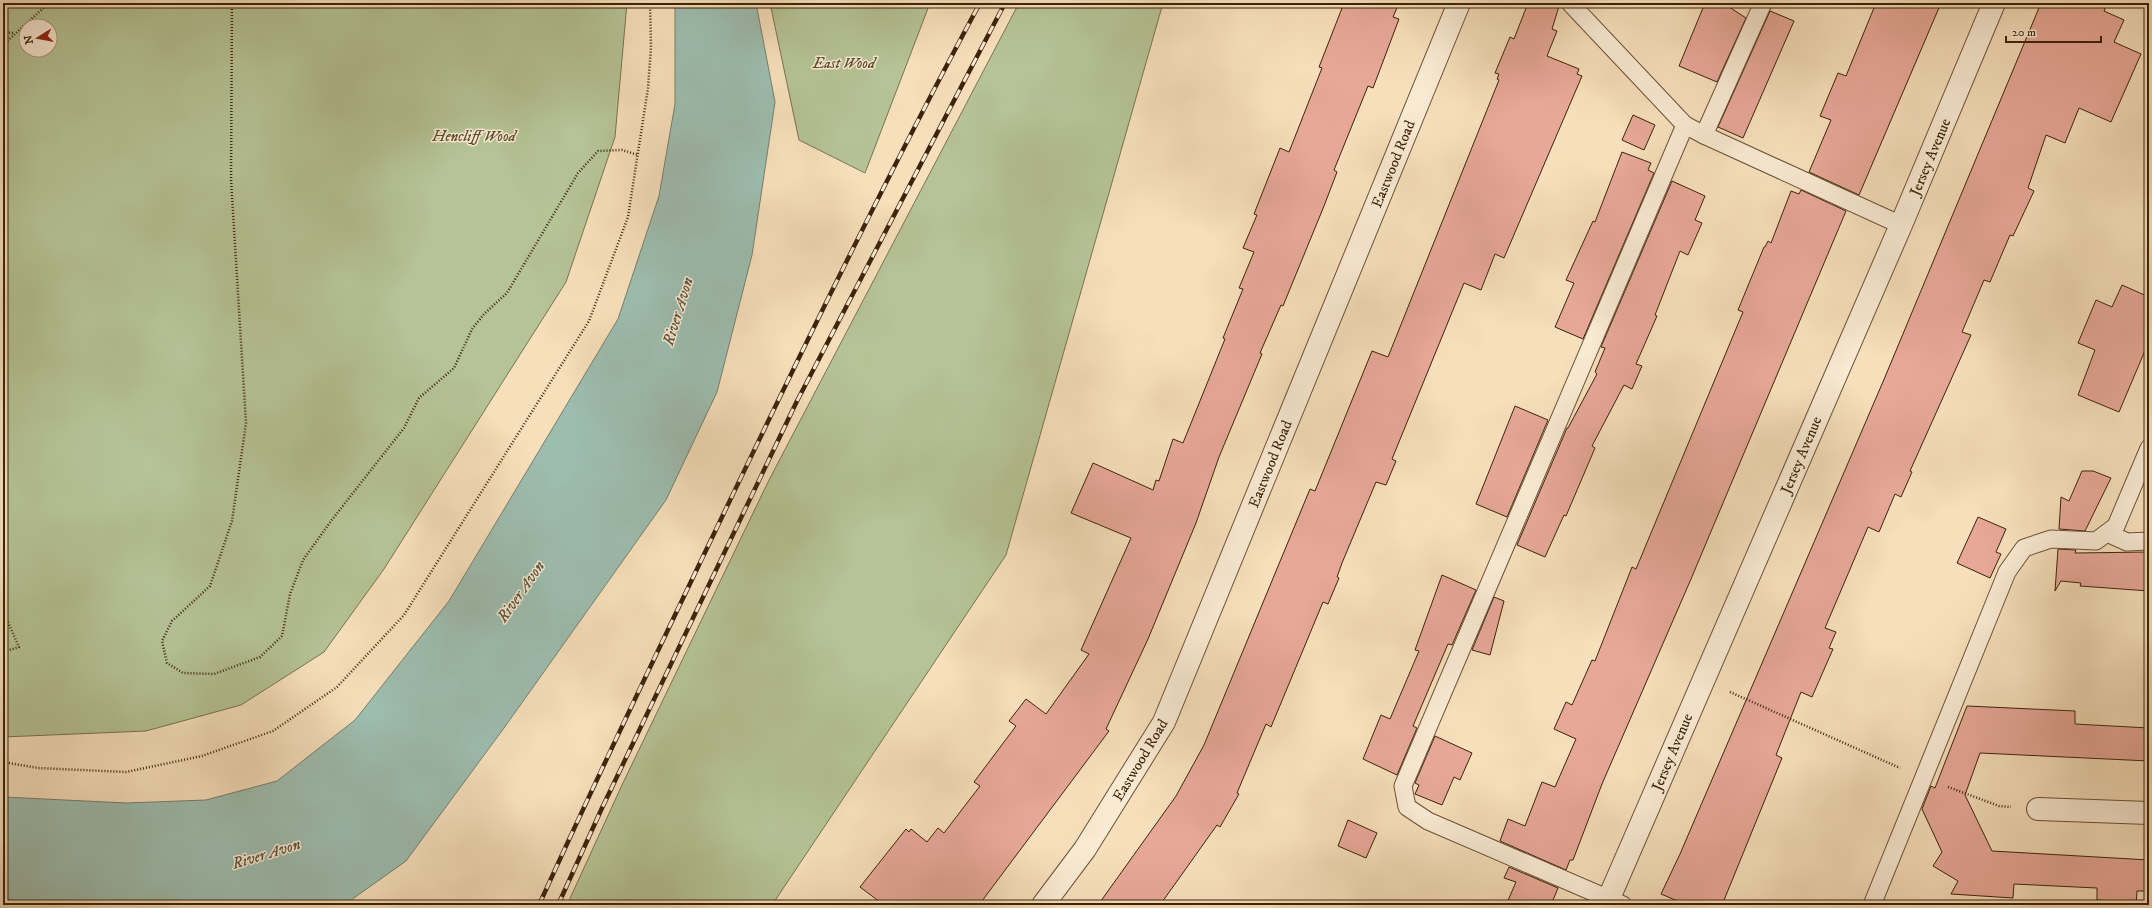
<svg xmlns="http://www.w3.org/2000/svg" width="2152" height="908" viewBox="0 0 2152 908" font-family="'IM FELL DW Pica',serif">
<rect width="100%" height="100%" fill="#f6dfbb"/>
<filter id="stains"><feTurbulence type="fractalNoise" baseFrequency=".005" numOctaves="4"/><feColorMatrix values="0 0 0 0 .2 0 0 0 0 .09 0 0 0 0 .02 0 0 0 .5 -.17"/></filter>
<radialGradient id="worn" r=".72"><stop offset=".6" stop-color="#630" stop-opacity="0"/><stop offset="1" stop-color="#630" stop-opacity=".3"/></radialGradient>
<g fill="#b5c396" stroke="#787350" fill-rule="evenodd">
<path d="M3,3H627L615,137L566,282L384,569L324,652L241,705L146,731L3,737ZM26,26H50V50H26Z"/>
<path d="M770,3H930L865,173L799,140Z"/>
<path d="M1019,3H1163L1006,555L772,905H567L622,785L769,480Z"/>
</g>
<path fill="#9dbdaf" stroke="#767f6d" d="M675,3H756L775,102L752,255L717,392L666,500L504,728L406,861L344,905H3V797L126,803L206,800L277,781L355,720L449,601L618,319L659,196L675,104Z"/>
<g fill="#e7a898" stroke="#3c2309">
<path d="M1344,3H1399L1393,17L1399,19L1373,88L1368,86L1334,170L1337,172L1324,206L1283,306L1281,305L1260,353L1262,354L1219,457L1196,523L1148,639L1106,729L1109,731L979,905H884L860,887L906,829L909,832L911,829L927,842L938,828L944,833L980,786L974,782L1016,726L1009,721L1026,699L1046,714L1089,654L1081,650L1131,538L1071,513L1093,463L1153,490L1156,480L1159,481L1173,439L1183,443L1225,339L1223,338L1243,289L1239,288L1254,252L1243,248L1257,215L1254,214L1280,148L1289,152L1322,68L1319,67Z"/>
<path d="M1528,3H1560L1552,29L1557,31L1547,56L1579,69L1577,74L1582,76L1504,258L1495,254L1481,290L1464,283L1392,459L1396,461L1386,485L1376,482L1342,563L1337,577L1339,578L1328,604L1323,602L1271,727L1266,724L1237,793L1239,794L1220,827L1217,825L1160,905H1098L1176,796L1204,745L1310,489L1315,491L1372,351L1388,357L1499,80L1497,79L1499,74L1495,73L1510,37L1514,39Z"/>
<path d="M1705,3H1723L1746,18L1717,82L1679,66Z"/>
<path d="M1876,3H1941L1859,195L1809,172L1831,120L1820,116L1838,73L1846,76Z"/>
<path d="M2041,3H2107L2104,11L2124,20L2114,42L2141,54L2111,122L2079,108L2065,143L2046,135L2028,188L2034,191L2013,236L2010,235L1990,282L1984,280L1962,332L1971,335L1910,471L1912,472L1901,497L1895,494L1879,532L1868,527L1825,628L1836,632L1829,648L1833,649L1812,697L1801,692L1776,755L1782,758L1722,905H1687L1661,894L1680,854L1885,377Z"/>
<path d="M1770,11L1794,21L1743,138L1718,127Z"/>
<path d="M1633,115L1655,125L1644,150L1622,140Z"/>
<path d="M1622,152L1651,163L1648,170L1654,173L1583,339L1555,327L1574,283L1566,280L1593,221L1595,222Z"/>
<path d="M1672,181L1705,196L1695,220L1702,223L1688,255L1680,251L1655,315L1657,316L1636,364L1642,366L1632,389L1624,385L1592,446L1595,448L1566,516L1564,515L1545,557L1517,545L1567,428H1568L1597,374L1595,372L1605,348L1601,347Z"/>
<path d="M1801,190L1846,211L1691,579L1602,784L1573,860H1570L1566,870L1500,841L1508,819L1525,826L1542,782L1555,787L1576,739L1554,729L1566,702L1572,705L1592,660L1595,661L1632,567L1636,569L1743,312L1738,310L1764,247H1765L1768,241L1771,243L1791,191L1799,194Z"/>
<path d="M2122,285L2149,297V341L2119,412L2078,395L2095,350L2078,343L2096,300L2112,307Z"/>
<path d="M1515,406L1548,420L1507,517L1476,504Z"/>
<path d="M2082,471H2093L2111,478L2085,531L2059,529L2061,497L2069,501Z"/>
<path d="M1978,517L2006,529L1996,552L2001,554L1990,578L1957,563Z"/>
<path d="M2058,549L2076,550L2075,553L2149,552V591L2080,586L2081,583L2061,581L2055,591Z"/>
<path d="M1442,575L1476,590L1452,645L1448,644L1413,726L1417,728L1397,775L1363,759L1381,715L1390,719L1419,651L1415,650Z"/>
<path d="M1494,597L1504,601L1490,655L1472,650Z"/>
<path d="M1967,706L2075,711V724L2149,728V761L1980,753L1965,795L1992,851L2149,860V891H2137L2136,905H2110L2111,901L2097,900V888L2014,884L2013,898L1951,894L1958,881L1933,866L1942,852L1922,809L1931,786L1935,788Z"/>
<path d="M1435,736L1472,753L1460,780L1454,777L1442,805L1415,794L1419,785L1415,783Z"/>
<path d="M1348,820L1377,833L1366,858L1338,846Z"/>
<path d="M1509,867L1558,888L1551,905H1506L1516,882L1504,878Z"/>
</g>
<g fill="none" stroke-linecap="round" stroke-linejoin="round">
<defs>
<g id="service">
<path d="M1570,3L1685,125L1704,135L1901,225"/>
<path d="M1704,135L1763,3"/>
<path d="M2107,533L2127,542L2149,541"/>
<path d="M1623,905L1428,821L1407,807L1403,786L1685,125"/>
<path d="M1872,905L2007,572L2024,548L2051,539L2096,541L2116,526L2149,448"/>
</g>
<g id="minor">
<path d="M2038,809L2149,813"/>
<path d="M1043,905L1085,849L1164,722L1459,3"/>
<path d="M1606,905L1901,225L1994,3"/>
</g>
</defs>
<use href="#service" stroke="#6a5236" stroke-width="19"/>
<use href="#minor" stroke="#6a5236" stroke-width="24"/>
<g stroke="#3c2309" stroke-width="2.5" stroke-dasharray="1 2" stroke-linecap="butt">
<path d="M232,3L231,180L246,423L232,521L210,586L172,621L162,641L167,663L183,673L214,674L260,657L282,636L290,594L303,560L331,521L404,428L419,398L454,368L472,329L484,314L507,293L578,173L598,151L622,150L638,155"/>
<path d="M3,32L13,33"/>
<path d="M3,45L49,3"/>
<path d="M3,611L19,647L3,652"/>
<path d="M1730,692L1900,768"/>
<path d="M3,762L38,768L126,772L202,756L273,731L337,687L404,615L589,321L628,217L648,88L651,47L650,3"/>
<path d="M1948,787L1999,806L2011,807"/>
</g>
<use href="#service" stroke="#f9ead3" stroke-width="17"/>
<use href="#minor" stroke="#f9ead3" stroke-width="22"/>
<defs>
<g id="rail">
<path d="M539,905C598,775 660,646 722,517C805,344 889,172 980,3"/>
<path d="M558,905L602,808L797,401L1005,3"/>
</g>
</defs>
<use href="#rail" stroke="#3c2309" stroke-width="4.5"/>
<use href="#rail" stroke="#f9ead3" stroke-width="3" stroke-dasharray="9" stroke-linecap="butt"/>
</g>
<g text-anchor="middle" stroke-width="3" stroke-linejoin="round" paint-order="stroke">
<g font-size="15" font-style="italic" fill="#5a4b2c" stroke="#f9ead3">
<text x="844" y="68">East Wood</text>
<text x="474" y="141">Hencliff Wood</text>
</g>
<g font-size="15" fill="#3c2309" stroke="#f9ead3">
<text transform="translate(1930 157) rotate(-67)" y="5">Jersey Avenue</text>
<text transform="translate(1393 164) rotate(-68)" y="5">Eastwood Road</text>
<text transform="translate(1801 455) rotate(-67)" y="5">Jersey Avenue</text>
<text transform="translate(1270 464) rotate(-68)" y="5">Eastwood Road</text>
<text transform="translate(1672 752) rotate(-67)" y="5">Jersey Avenue</text>
<text transform="translate(1140 760) rotate(-59)" y="5">Eastwood Road</text>
</g>
<g font-size="16" font-style="italic" fill="#59513b" stroke="#f9ead3">
<text transform="translate(677 311) rotate(-73)" y="6">River Avon</text>
<text transform="translate(520 591) rotate(-55)" y="6">River Avon</text>
<text transform="translate(266 853) rotate(-17)" y="6">River Avon</text>
</g>
</g>
<rect width="2152" height="908" fill="none" stroke="#f6dfbb" stroke-width="16"/>
<rect x="4" y="4" width="2144" height="900" fill="none" stroke="#3c2309" stroke-width="2"/>
<rect x="8" y="8" width="2136" height="892" fill="none" stroke="#3c2309"/>
<g transform="translate(38 38) rotate(259)"><circle r="19" fill="#f9ead3" stroke="#ad9a82"/>
<path d="M0-3L7 15L0 10L-7 15Z" fill="#8f2418"/>
<text y="-6" font-size="11" font-weight="bold" text-anchor="middle" fill="#3c2309">N</text>
</g>
<path d="M2006 36v6h95v-6" fill="none" stroke="#3c2309" stroke-width="2"/>
<text x="2012" y="36" font-size="12" fill="#3c2309" stroke="#f9ead3" stroke-width="3" paint-order="stroke">20 m</text>
<rect width="100%" height="100%" filter="url(#stains)"/>
<rect width="100%" height="100%" fill="url(#worn)"/>
</svg>
